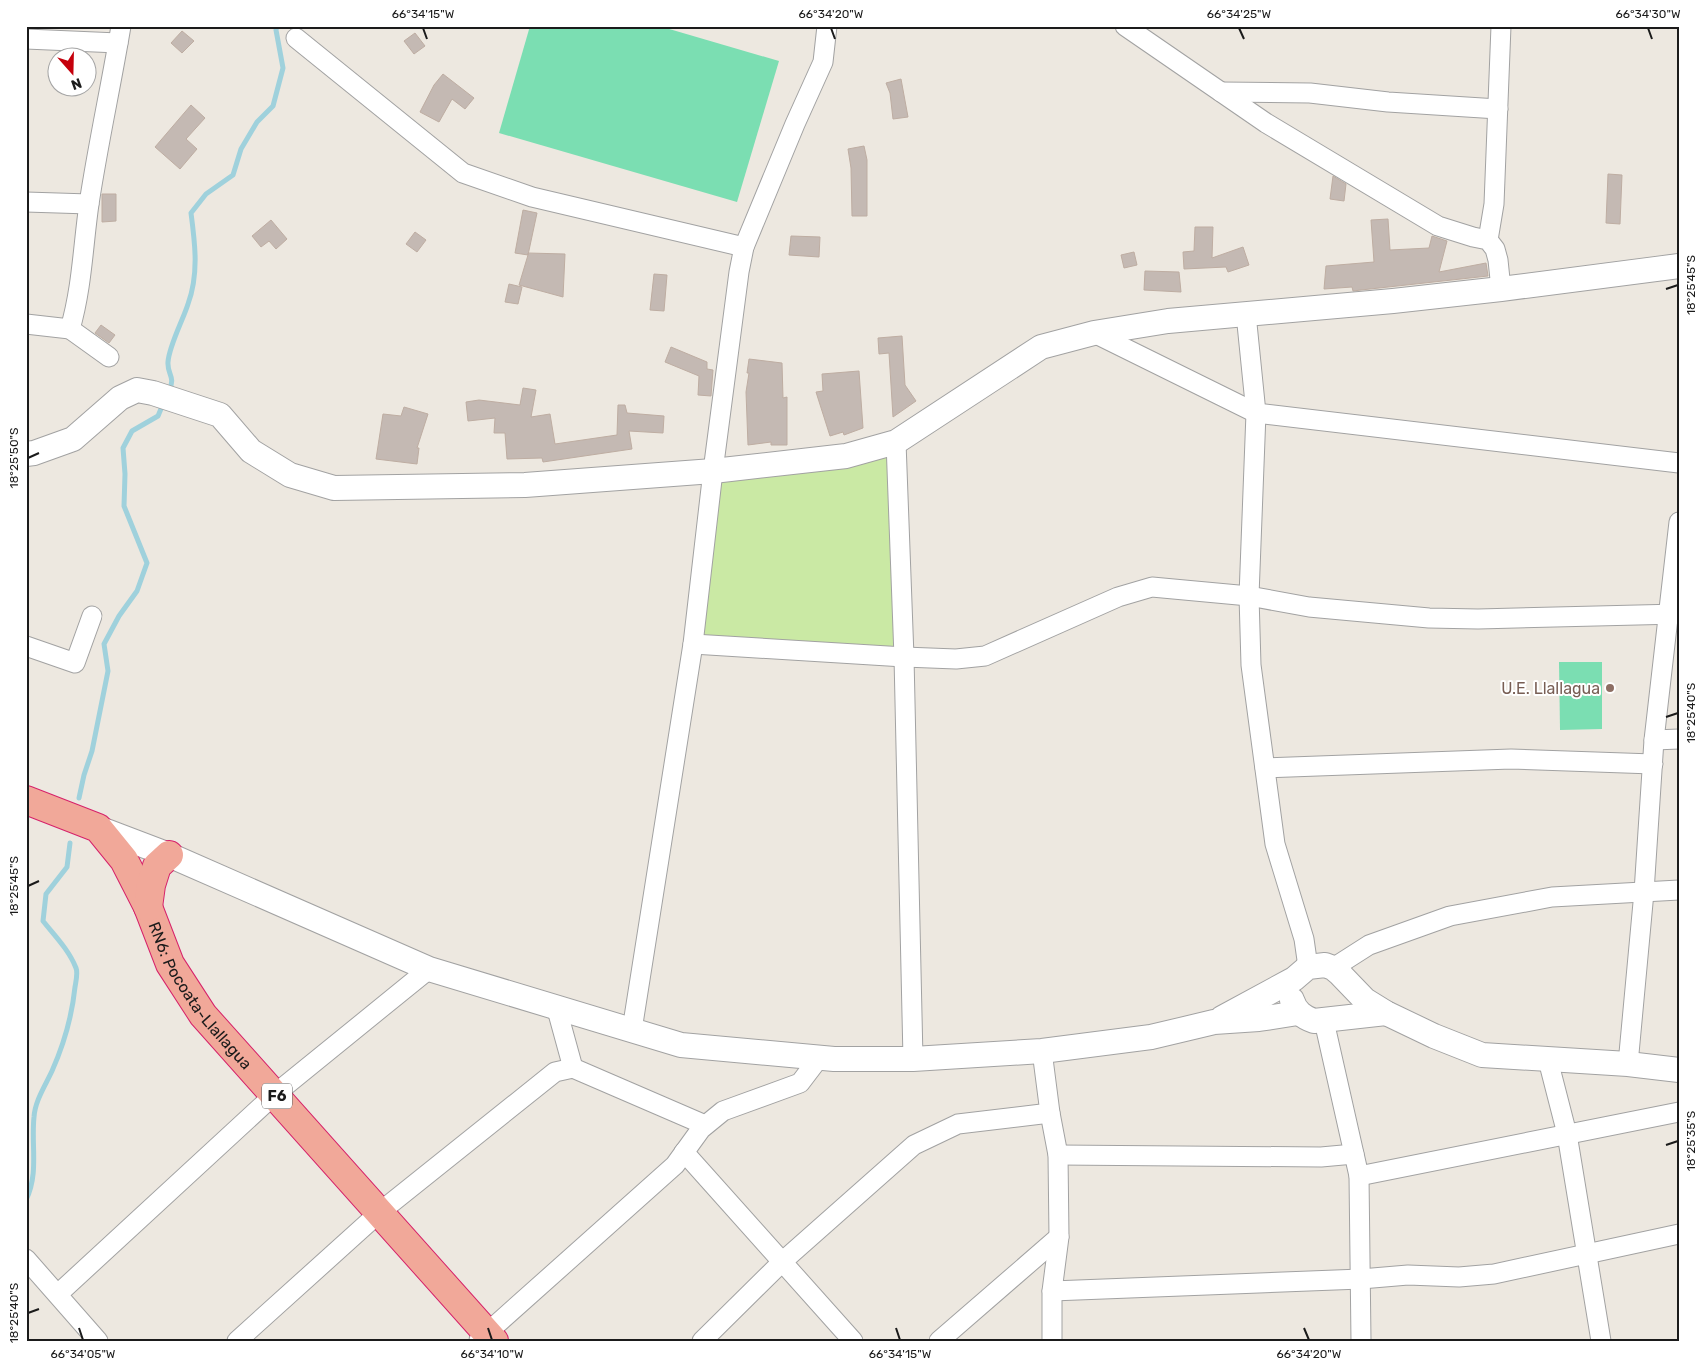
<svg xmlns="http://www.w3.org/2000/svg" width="1705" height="1367" viewBox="0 0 1705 1367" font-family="Rubik,sans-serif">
<rect width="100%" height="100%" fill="#ede8e0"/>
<path fill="#cae9a4" d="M896,442L904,657L693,644L713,471Z"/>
<g fill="#7bdeb2">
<path d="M530,26H659L779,61L737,202L499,133Z"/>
<path d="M1559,662H1602V729L1560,730Z"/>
</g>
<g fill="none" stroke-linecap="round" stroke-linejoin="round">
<g stroke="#9fd1dc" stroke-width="5">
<path d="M169,391C176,376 167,375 168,362C169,346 183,320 188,304C199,274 195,243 191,213L206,194L233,175L241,149L257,122L273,106L283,68L276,30L277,26"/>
<path d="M79,798L84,775L92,751L108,671L104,644L119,616L137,591L147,563L124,506L125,474L123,448L132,431L158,416L163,404"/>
<path d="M26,1200C39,1174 31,1145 34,1117C35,1101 45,1086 52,1071C64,1044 72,1016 75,987C76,981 78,973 76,968C69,950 55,936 43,921L46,894L67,867L70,843"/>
</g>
</g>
<g fill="#c4b9b3" stroke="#beada2">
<path d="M182,31L194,41L182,53L171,43Z"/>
<path d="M415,33L425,46L414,54L404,41Z"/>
<path d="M443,74L474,98L465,109L452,99L439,122L420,112L434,85Z"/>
<path d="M901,79L908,117L893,119L890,93L886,83Z"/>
<path d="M191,105L205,118L186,139L197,149L180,169L155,147Z"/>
<path d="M864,146L867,160V216H852L851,168L848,149Z"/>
<path d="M1608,174L1622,175L1620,224L1606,223Z"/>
<path d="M1333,176L1346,184L1344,201L1330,199Z"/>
<path d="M102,194H116V221L102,222Z"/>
<path d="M523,210L537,213L528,255V253L565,254L563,297L519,285L528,255L515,253Z"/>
<path d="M1388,219L1390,250L1429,248L1432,236L1447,241L1439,272L1486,263L1488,276L1361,290L1353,291L1352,287L1324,289L1326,266L1374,262L1371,220Z"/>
<path d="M271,220L287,239L276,249L269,241L261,247L252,236Z"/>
<path d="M1195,227H1213L1212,258L1243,247L1249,265L1228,272L1226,267L1184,269L1183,252L1194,251Z"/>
<path d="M415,232L426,240L417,252L406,244Z"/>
<path d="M791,236L820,237L819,257L789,255Z"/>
<path d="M1134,252L1137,265L1124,268L1121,255Z"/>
<path d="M1145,271L1179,272L1181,292L1144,290Z"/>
<path d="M654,274L667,275L664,311L650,310Z"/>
<path d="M509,284L522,287L518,304L505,302Z"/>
<path d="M101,325L115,335L109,343L95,333Z"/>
<path d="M902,336L905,385L916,401L893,417L889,353L879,354L878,338Z"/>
<path d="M671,347L707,362V369L713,370L711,396L698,395L699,376L665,362Z"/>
<path d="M749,359L782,363L783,398L787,397V445H771V442L748,445L746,392L749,373H747Z"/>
<path d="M859,371L863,428L844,435L843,432L830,436L816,392L823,391L822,374Z"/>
<path d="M523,388L536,390L531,417L550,414L555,444L617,435L618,405H625L627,413L664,416L663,433L629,431L632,449L543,462L542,458L507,459L505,433H494L495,418L468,421L466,402L479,400L520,405Z"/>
<path d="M404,407L428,414L417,448H419L417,464L376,459L383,414L401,416Z"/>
</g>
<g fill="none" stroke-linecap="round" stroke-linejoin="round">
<defs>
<g id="minor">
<path d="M1125,26L1266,123L1438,226L1473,237L1488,240L1495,249L1498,260L1501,289"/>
<path d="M296,38L463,173L532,197L744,247"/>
<path d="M26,39L118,43"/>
<path d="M1221,92L1310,93L1388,102L1498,109"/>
<path d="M26,202L89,204"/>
<path d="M1488,240L1494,204L1501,26"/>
<path d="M1246,314L1256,413L1249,596L1251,665L1275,844L1304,939L1308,967"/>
<path d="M26,324L70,329"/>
<path d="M1094,333L1256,413L1679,463"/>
<path d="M109,357L70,329C82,288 83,246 89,204C98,144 111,86 121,26"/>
<path d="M896,442L904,657L913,1059"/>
<path d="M693,644L904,657L956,659L985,656L1118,597L1152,587L1249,596L1309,607L1429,618L1478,619L1679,614"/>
<path d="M26,646L75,663L92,616"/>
<path d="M1654,740L1679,739"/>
<path d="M1265,768L1511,759L1653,764"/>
<path d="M1333,968L1369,945L1450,916L1552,897L1679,890"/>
<path d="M556,1006L573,1068"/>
<path d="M1324,1021L1359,1176L1361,1341"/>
<path d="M632,1030L693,644L713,471L739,272L744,247L795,124L823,62L827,26"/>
<path d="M1042,1051L1050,1113L1058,1155L1059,1237L1052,1291V1341"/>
<path d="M1548,1060L1567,1134L1601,1341"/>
<path d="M1628,1064L1644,892L1654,740L1679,522"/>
<path d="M684,1152L853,1341"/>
<path d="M1058,1155L1321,1157L1354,1154"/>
<path d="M1359,1176L1679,1112"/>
<path d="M26,1259L98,1341"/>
<path d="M1052,1291L1361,1279L1408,1275L1459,1277L1494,1274L1679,1234"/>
<path d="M58,1294L275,1094L429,969"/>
<path d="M479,1340L675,1165L701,1129L723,1111L800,1083L819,1058"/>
<path d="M237,1341L380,1212L555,1072L573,1068L705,1125"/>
<path d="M702,1341L783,1261L914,1145L958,1124L1050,1113"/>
<path d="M939,1341L1059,1237"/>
</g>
<g id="tertiary">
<path d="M26,454L34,453L73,439L120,398L137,390L153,393L220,415L251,451L290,475L334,488L525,485L713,471L846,456L896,442L1041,347L1094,333L1168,321L1393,301L1501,289L1679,266"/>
<path d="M98,828L169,855L429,969L681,1045L834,1059H913L1042,1051L1151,1037L1214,1022L1259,1019L1298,1013"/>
<path d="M1292,1000C1296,1012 1303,1017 1314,1021L1386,1013"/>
<path d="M1222,1018L1294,979L1308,967L1325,965L1333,968L1339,973L1365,1000L1386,1013L1434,1036L1482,1055L1628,1064L1679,1070"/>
</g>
<g id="trunk">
<path id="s1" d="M26,800L98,828L124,860L148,907L170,964L203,1015L494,1341"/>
<path d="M148,907L151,885L157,866L169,855"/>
</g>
</defs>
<use href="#minor" stroke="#a2a2a2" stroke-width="21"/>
<use href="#tertiary" stroke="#a2a2a2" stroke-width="26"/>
<use href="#trunk" stroke="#d6216a" stroke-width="30"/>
<use href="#minor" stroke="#fff" stroke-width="19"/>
<use href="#tertiary" stroke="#fff" stroke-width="24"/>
<use href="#trunk" stroke="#f1a899" stroke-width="28"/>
</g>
<path fill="none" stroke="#1b1b1b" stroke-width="2" d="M423,28L427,39M831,28L835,39M1239,28L1244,39M1648,28L1652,39M1666,289L1678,285M28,458L39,453M1666,717L1678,713M28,886L39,881M1666,1145L1678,1141M28,1313L39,1309M79,1328L83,1340M488,1328L492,1340M896,1328L900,1340M1304,1328L1309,1340"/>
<circle fill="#8d6e63" stroke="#fff" stroke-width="2" cx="1610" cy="688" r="5"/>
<g text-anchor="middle" stroke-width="4" stroke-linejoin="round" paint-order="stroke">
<rect fill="#fff" stroke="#5f5f5f" stroke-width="1" x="262" y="1083.5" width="30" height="25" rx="4"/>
<g font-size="15" font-weight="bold" fill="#1b1b1b">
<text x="277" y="1101">F6</text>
</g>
<g font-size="16" fill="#785e54" stroke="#fff" text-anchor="end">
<text x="1600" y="694">U.E. Llallagua</text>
</g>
<g font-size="16" fill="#1b1b1b" stroke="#fff">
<text dy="6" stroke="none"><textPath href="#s1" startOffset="275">RN6: Pocoata-Llallagua</textPath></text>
</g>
</g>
<rect width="1705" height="1367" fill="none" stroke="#ffffff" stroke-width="55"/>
<g transform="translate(72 72) rotate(160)"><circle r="24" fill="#ffffff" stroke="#a4a4a4"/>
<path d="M0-4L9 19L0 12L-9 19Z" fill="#c5000c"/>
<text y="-8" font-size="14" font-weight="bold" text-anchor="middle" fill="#1b1b1b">N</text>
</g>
<rect x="28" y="28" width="1650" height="1312" fill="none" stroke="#1b1b1b" stroke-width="2"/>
<g font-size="12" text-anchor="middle" fill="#1b1b1b">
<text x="423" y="18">66°34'15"W</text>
<text x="831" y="18">66°34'20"W</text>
<text x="1239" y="18">66°34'25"W</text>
<text x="1648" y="18">66°34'30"W</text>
<text transform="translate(1691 285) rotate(-90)" y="4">18°25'45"S</text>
<text transform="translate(14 458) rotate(-90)" y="4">18°25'50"S</text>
<text transform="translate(1691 713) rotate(-90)" y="4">18°25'40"S</text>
<text transform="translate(14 886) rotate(-90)" y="4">18°25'45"S</text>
<text transform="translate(1691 1141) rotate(-90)" y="4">18°25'35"S</text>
<text transform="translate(14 1313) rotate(-90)" y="4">18°25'40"S</text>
<text x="83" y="1358">66°34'05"W</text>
<text x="492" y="1358">66°34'10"W</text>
<text x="900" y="1358">66°34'15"W</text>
<text x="1309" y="1358">66°34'20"W</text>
</g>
</svg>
